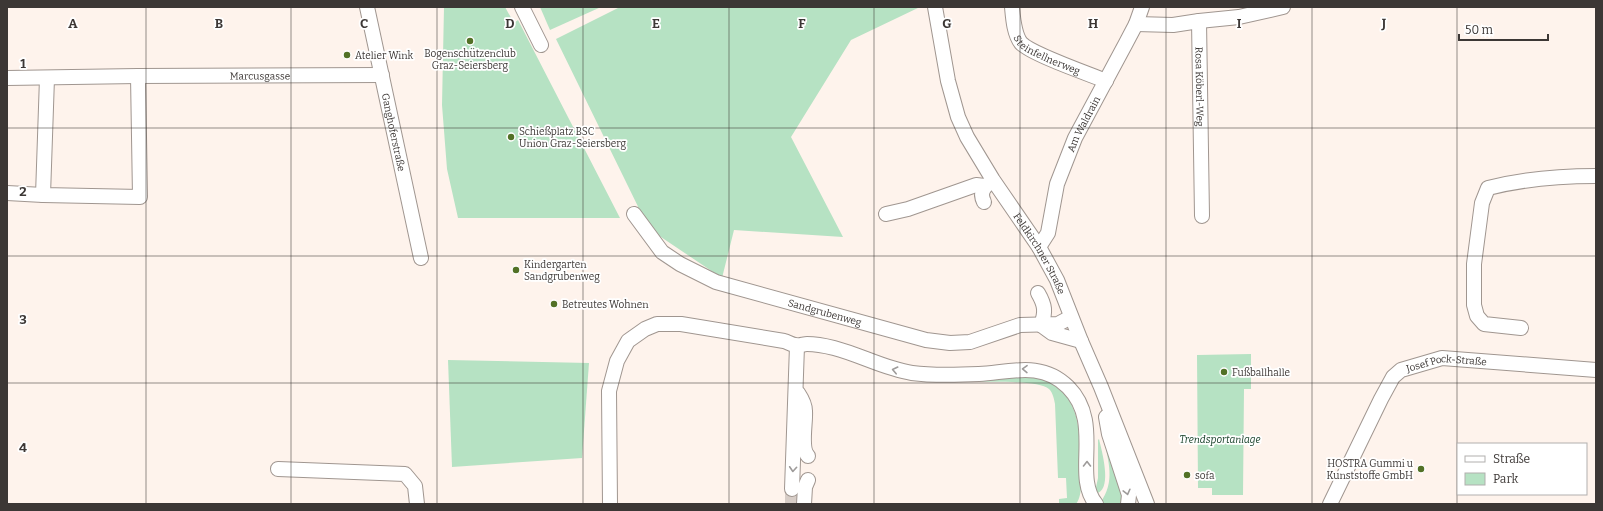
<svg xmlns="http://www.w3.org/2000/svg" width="1603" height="511" viewBox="0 0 1603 511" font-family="Bitter,serif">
<rect width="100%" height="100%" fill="#fef3ec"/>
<g fill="#b6e2c3">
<path d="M444,7H505L514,23L518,20L620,218H458L447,169L442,105Z"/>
<path d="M540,7H601L550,30Z"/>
<path d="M620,7H920L851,40L791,137L843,237L734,230L722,278L649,229L556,39Z"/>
<path d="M1251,354V389H1244L1243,495H1212V488H1198L1197,355Z"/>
<path d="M448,360L589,363L582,458L452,467Z"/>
<path d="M1008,376C1017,377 1030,374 1038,377C1079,391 1080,426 1080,461C1080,475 1084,493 1076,504H1059V499L1067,498L1066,478H1058L1055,404C1054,399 1053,393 1049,389C1039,380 987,382 972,382Z"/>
<path d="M1104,438L1119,480L1124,504L1100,503C1116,481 1108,462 1104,438Z"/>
<path d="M1099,439C1102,452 1112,487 1098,493L1095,492L1098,478V440Z"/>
</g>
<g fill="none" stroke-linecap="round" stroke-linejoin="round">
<path stroke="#d7cdc7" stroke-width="14" stroke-dasharray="14 7" stroke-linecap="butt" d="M792,504V489"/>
<defs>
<g id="minor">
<path id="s1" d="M367,7L421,258"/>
<path d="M522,7L541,45"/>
<path id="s2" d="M935,7L948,81L958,117L967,137L993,180L1039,247L1057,280L1081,341L1101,387L1147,504"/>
<path id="s3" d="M1012,7C1013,18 1014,34 1021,43C1031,54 1089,74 1106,81"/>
<path d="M1199,21L1239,17L1283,7"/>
<path id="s4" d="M1136,24L1173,25L1199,21L1202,216"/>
<path id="s5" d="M7,78L138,76L382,75"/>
<path d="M47,78L43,195L140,197L138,76"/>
<path d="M7,193L43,195"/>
<path d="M984,202C979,192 984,187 992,181"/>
<path id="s6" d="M634,214L662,252L680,264L716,282L926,340L950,343L970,342L1020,325L1058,324L1071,317"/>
<path d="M886,214L908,209L976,185L985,186"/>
<path id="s7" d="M1039,247L1048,233L1057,184L1075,138L1126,43L1136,24L1142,7"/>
<path d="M1038,293C1045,305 1046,312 1041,325"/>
<path d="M1041,325L1052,333L1081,341"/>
<path d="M1521,328L1484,324L1477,316L1474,305V264L1482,203L1488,188C1523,179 1559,176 1596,176"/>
<path d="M798,393C802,399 805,405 805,411C806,423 800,448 808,456"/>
<path d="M1106,417L1109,434L1129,495L1128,504"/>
<path d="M278,469L405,474L415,486L417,504"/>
<path d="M792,489L797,346"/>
<path d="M610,504L609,391L617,361L628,341L645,329L657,324H681L784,341C788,342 792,345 796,345C799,346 804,344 807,344C816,344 826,346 834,348C861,355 885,369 912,373C934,376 957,375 979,374C1011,372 1042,361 1068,387C1104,423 1072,475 1096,504"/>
<path d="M804,504L805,487L808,480"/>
<path id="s8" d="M1330,504L1381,399L1393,377L1401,370L1442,358L1596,370"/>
</g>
</defs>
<use href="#minor" stroke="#a09690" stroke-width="16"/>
<use href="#minor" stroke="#fff" stroke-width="14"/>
</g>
<defs><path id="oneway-chevron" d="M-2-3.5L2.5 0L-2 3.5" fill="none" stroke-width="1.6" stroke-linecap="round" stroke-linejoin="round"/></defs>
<g stroke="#9e9b9a">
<use href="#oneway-chevron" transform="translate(1025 369) rotate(-179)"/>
<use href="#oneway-chevron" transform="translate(895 370) rotate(-167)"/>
<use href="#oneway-chevron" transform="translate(1087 464) rotate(-90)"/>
<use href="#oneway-chevron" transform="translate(793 469) rotate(94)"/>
<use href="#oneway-chevron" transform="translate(1127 492) rotate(76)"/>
</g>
<path fill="none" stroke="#3c3735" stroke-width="1" stroke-opacity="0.55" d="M146,7V504M291,7V504M437,7V504M583,7V504M729,7V504M874,7V504M1020,7V504M1166,7V504M1312,7V504M1457,7V504M7,128H1596M7,256H1596M7,383H1596"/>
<g fill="#527126" stroke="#fff" stroke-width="1.5">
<circle cx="470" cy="41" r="4"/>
<circle cx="347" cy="55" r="4"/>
<circle cx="511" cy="137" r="4"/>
<circle cx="516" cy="270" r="4"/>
<circle cx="554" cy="304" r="4"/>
<circle cx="1224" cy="372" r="4"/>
<circle cx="1421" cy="469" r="4"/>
<circle cx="1187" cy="475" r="4"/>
</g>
<g text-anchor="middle" stroke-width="3.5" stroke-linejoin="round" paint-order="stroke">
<g font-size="10" fill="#3c3735" stroke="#fff">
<text dy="4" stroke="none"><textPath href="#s3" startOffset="66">Steinfellnerweg</textPath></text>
<text dy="4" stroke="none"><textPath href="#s5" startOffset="253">Marcusgasse</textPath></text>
<text dy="4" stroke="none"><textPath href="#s4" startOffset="129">Rosa Köberl-Weg</textPath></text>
<text dy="4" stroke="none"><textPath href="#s7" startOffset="132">Am Waldrain</textPath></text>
<text dy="4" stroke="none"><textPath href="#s1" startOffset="128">Ganghoferstraße</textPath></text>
<text dy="4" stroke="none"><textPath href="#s2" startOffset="272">Feldkirchner Straße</textPath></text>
<text dy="4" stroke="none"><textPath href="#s6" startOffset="222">Sandgrubenweg</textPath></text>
<text dy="4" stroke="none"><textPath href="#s8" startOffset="199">Josef Pock-Straße</textPath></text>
</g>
<g font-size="10" fill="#3c3735" stroke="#fff" text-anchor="start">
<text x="470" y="57" text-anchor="middle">Bogenschützenclub<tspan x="470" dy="12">Graz-Seiersberg</tspan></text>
<text x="355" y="59">Atelier Wink</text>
<text x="519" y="135">Schießplatz BSC<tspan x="519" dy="12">Union Graz-Seiersberg</tspan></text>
<text x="524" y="268">Kindergarten<tspan x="524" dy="12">Sandgrubenweg</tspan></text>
<text x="562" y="308">Betreutes Wohnen</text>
<text x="1232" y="376">Fußballhalle</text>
<text x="1413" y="467" text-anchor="end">HOSTRA Gummi u<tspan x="1413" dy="12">Kunststoffe GmbH</tspan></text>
<text x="1195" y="479">sofa</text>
</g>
<g font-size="10" font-style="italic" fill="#0d381f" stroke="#fff">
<text x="1220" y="443">Trendsportanlage</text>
</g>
</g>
<g font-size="13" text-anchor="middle" font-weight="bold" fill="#3c3735" stroke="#fff" stroke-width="3.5" stroke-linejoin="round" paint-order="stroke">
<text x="73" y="28">A</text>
<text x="219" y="28">B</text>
<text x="364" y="28">C</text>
<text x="510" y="28">D</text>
<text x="656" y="28">E</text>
<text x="802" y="28">F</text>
<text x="947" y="28">G</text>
<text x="1093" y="28">H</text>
<text x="1239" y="28">I</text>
<text x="1384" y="28">J</text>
<text x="23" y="68">1</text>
<text x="23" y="196">2</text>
<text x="23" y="324">3</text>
<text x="23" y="452">4</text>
</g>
<rect width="1603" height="511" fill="none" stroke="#3c3735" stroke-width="16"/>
<rect x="1457" y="443" width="130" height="52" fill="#ffffff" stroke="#b1afae"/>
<rect x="1465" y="456" width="20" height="6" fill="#ffffff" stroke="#b1afae"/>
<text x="1493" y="463" font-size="12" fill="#3c3735">Straße</text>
<rect x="1465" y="473" width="20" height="12" fill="#b6e2c3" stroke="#b1afae"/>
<text x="1493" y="483" font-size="12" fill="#3c3735">Park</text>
<path d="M1459 34v6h89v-6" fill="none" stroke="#3c3735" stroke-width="2"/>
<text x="1465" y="34" font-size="12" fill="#3c3735" stroke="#ffffff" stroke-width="3" paint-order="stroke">50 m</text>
</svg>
